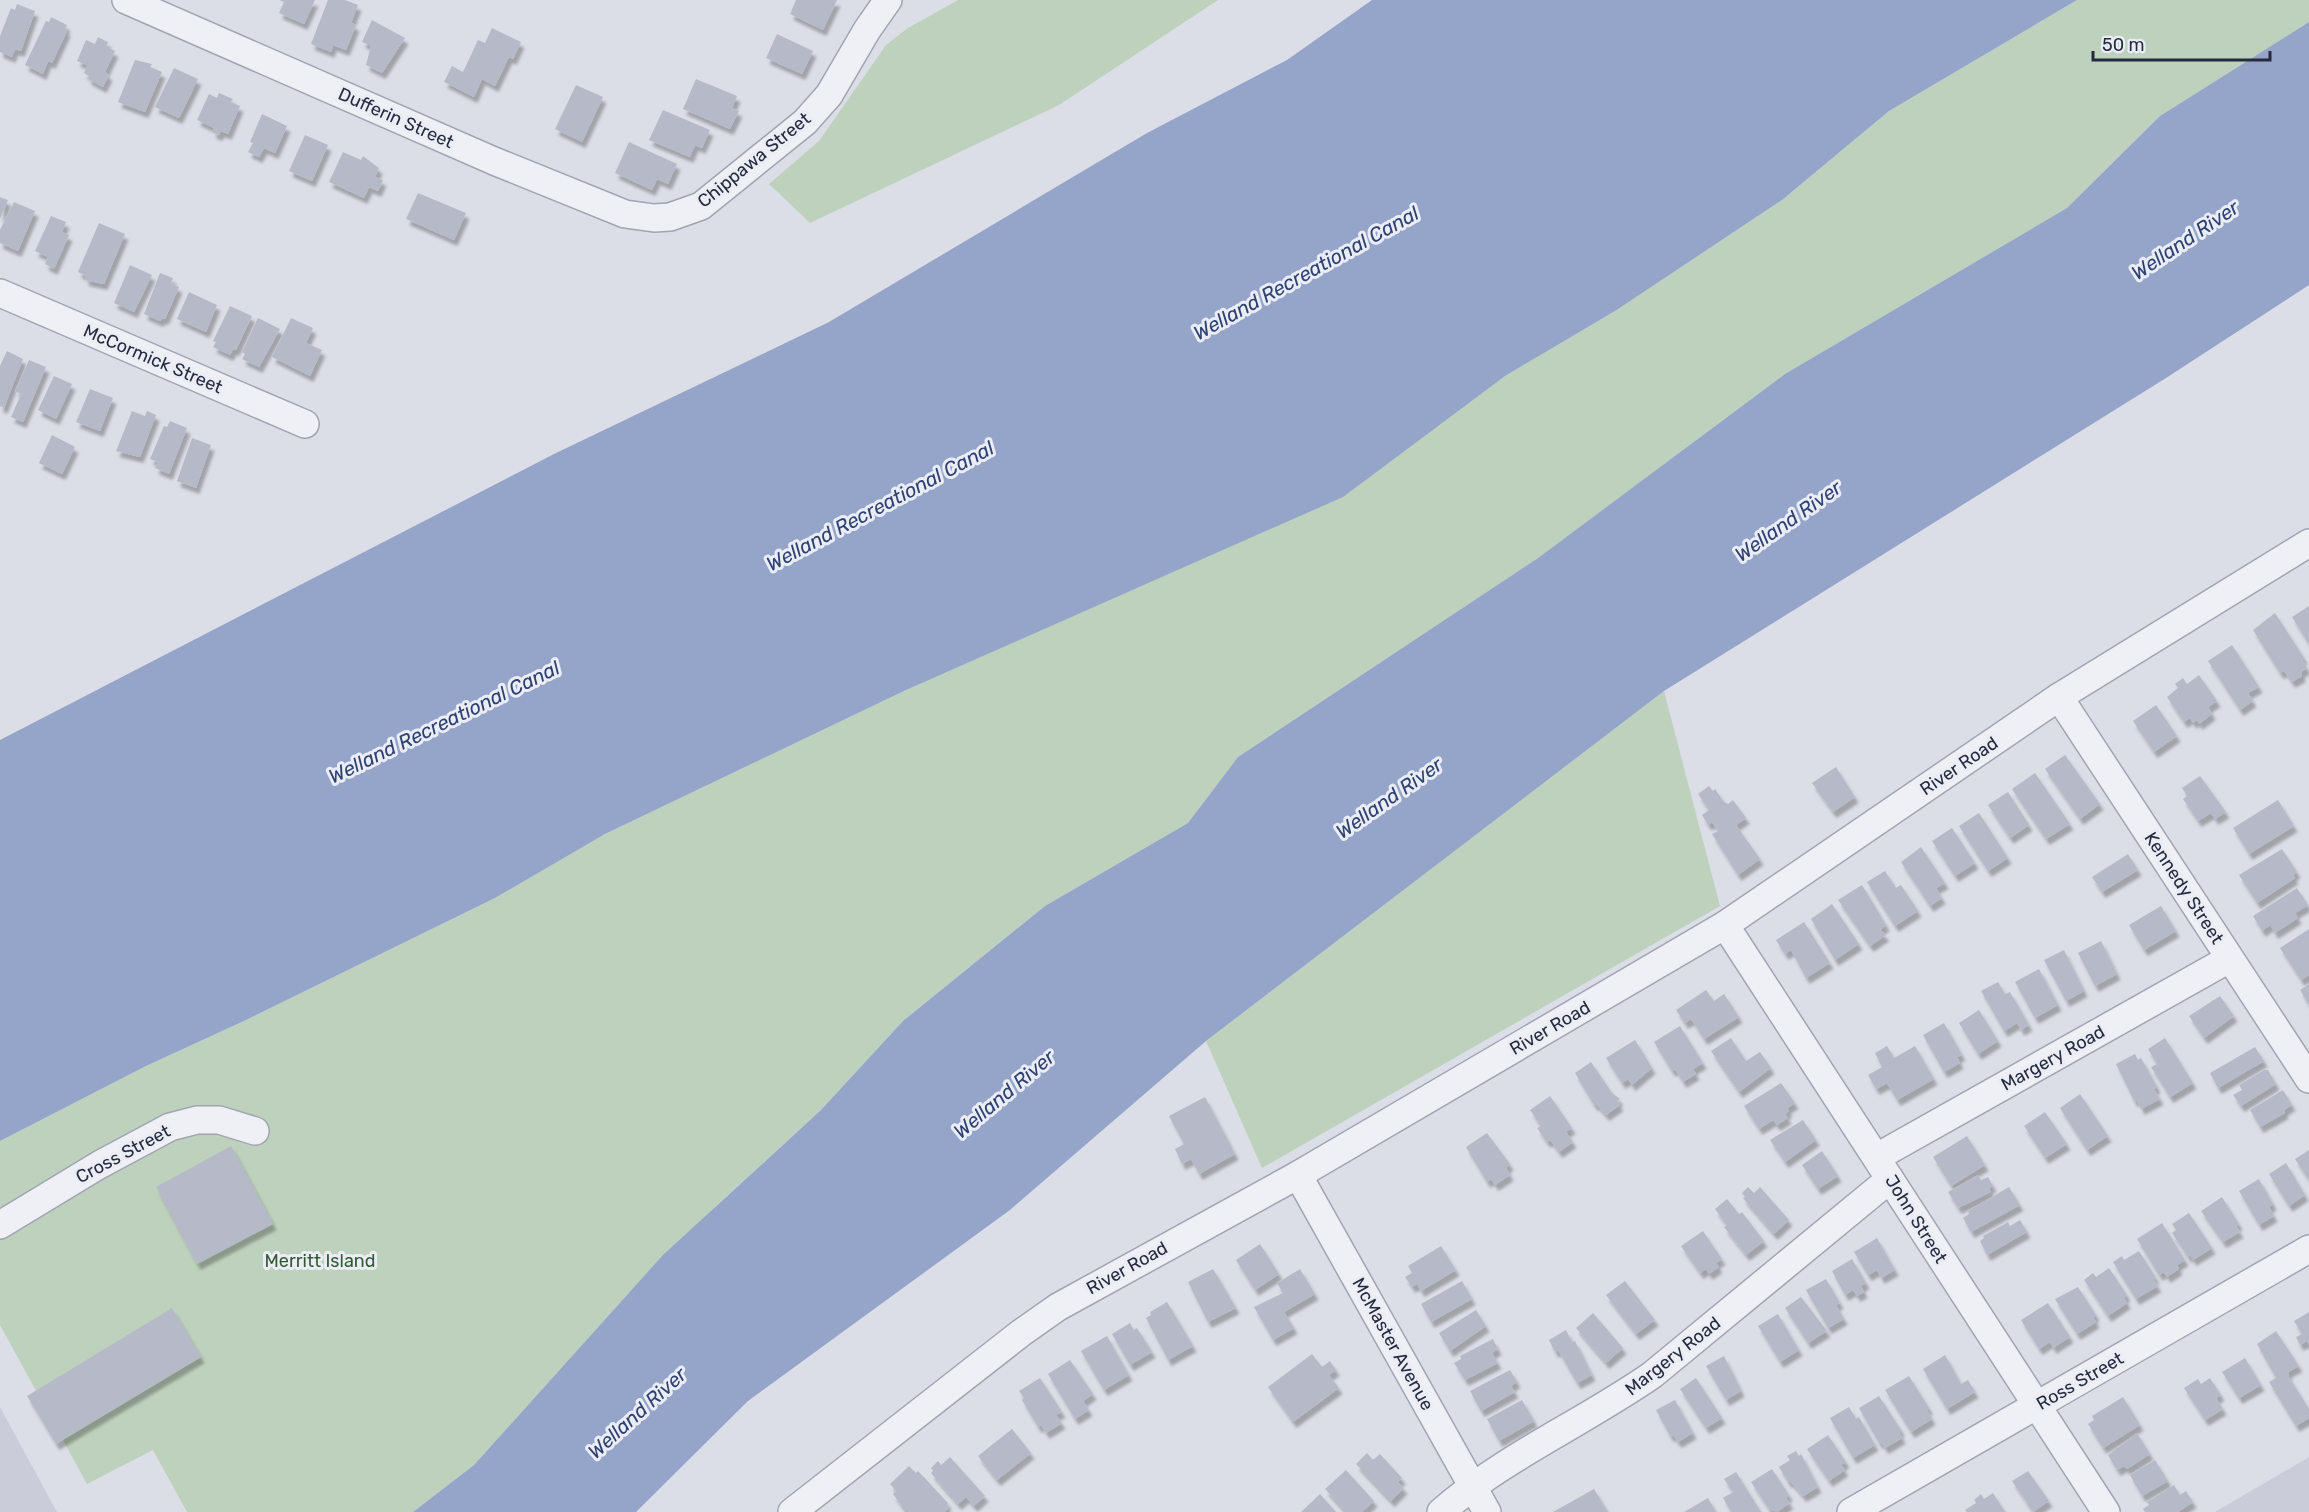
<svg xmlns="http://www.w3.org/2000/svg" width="2309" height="1512" viewBox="0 0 2309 1512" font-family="Rubik,sans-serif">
<defs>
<filter id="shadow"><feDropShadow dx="3.5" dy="6" stdDeviation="1.5" flood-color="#0004"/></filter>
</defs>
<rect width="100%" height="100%" fill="#dcdee7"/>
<g fill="#cacdd9">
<path d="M0,1407L57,1512H0Z"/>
<path d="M2309,1457V1512H2215Z"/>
</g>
<g fill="#bed1bd">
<path d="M958,0H1218L1059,105L810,223L769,184L819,141L886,45L908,28Z"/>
<path d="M2077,0H2309V22L2160,116L2067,208L1785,374L1538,558L1238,757L1188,823L1045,906L903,1021L821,1110L718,1204L627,1295L474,1465L413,1512H187L153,1450L87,1484L0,1325V1141L146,1066L246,1020L495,898L605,834L906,690L1505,376L1615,311L1782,200L1889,111Z"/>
<path d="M1664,691L1720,906L1262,1168L1206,1041Z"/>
</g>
<g fill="#95a5c9">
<path d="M1372,0H2077L1889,111L1782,200L1615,311L1505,376L1343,497L906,690L605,834L495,898L246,1020L146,1066L0,1141V740L554,454L829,322L1147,133L1287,60Z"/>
<path d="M2309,22V285L2166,378L1664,691L1206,1041L1010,1210L748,1401L636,1512H413L474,1465L663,1255L821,1110L903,1021L1045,906L1188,823L1238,757L1538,558L1785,374L2067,208L2160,116Z"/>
</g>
<g fill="#b6b9c7" filter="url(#shadow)">
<path d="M279,0H315L304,24L279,13L284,2Z"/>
<path d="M328,0H345L358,5L351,23L356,25L346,50L333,45L331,52L311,44Z"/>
<path d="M796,0H837L823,30L790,14Z"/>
<path d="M17,4L35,11L21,51L15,49L12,57L0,52V36L11,8L15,10Z"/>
<path d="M51,17L67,25L65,29L67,31L52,63L48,61L43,74L25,65L46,21L49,22Z"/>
<path d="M372,20L405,38L382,73L366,65L371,46L362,42Z"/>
<path d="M492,28L521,42L513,59L509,57L495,86L482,79L474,97L444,82L452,66L463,72L478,40L485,43Z"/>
<path d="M777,34L813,51L802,74L766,58Z"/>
<path d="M98,37L108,42L106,47L115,51L105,72L109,75L103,87L88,79L89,76L84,73L87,65L77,61L86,40L95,44Z"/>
<path d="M135,60L152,64L150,67L162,72L145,112L118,102Z"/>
<path d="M174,68L198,79L179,118L155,107Z"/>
<path d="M696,79L737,96L732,108L739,111L730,129L683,109Z"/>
<path d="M576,85L603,97L582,142L555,129Z"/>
<path d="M219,93L233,99L231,102L240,106L228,134L221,131L219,135L212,132L214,128L197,120L209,94L217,98Z"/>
<path d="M663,110L710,130L702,148L695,145L690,157L649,140Z"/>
<path d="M262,114L287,126L275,153L264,148L259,157L248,152L253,143L250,142Z"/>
<path d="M305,135L328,145L312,181L289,171Z"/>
<path d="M629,142L677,164L668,184L657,179L652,190L615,173Z"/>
<path d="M343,152L361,160L363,156L379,168L375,177L383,180L378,191L369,187L364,198L329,182Z"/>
<path d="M418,193L466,213L454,240L406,219Z"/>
<path d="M0,197L8,200L0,219Z"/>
<path d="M14,202L35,211L18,251L0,243V230Z"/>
<path d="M51,216L66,222L62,232L69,235L54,269L45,264L48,257L35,251Z"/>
<path d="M99,223L125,234L104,284L85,280L86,276L78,272Z"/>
<path d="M130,265L152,275L134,312L114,303Z"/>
<path d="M160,273L173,278L171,283L179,287L165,319L162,318L160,321L144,314Z"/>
<path d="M189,292L217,305L206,332L177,319Z"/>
<path d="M230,306L252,316L236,350L233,349L230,355L213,347L216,342L213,341Z"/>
<path d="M258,318L280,329L259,367L242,359L245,354L242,352Z"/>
<path d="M291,318L313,328L306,343L322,350L310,376L272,357Z"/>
<path d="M7,351L23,359L4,408L0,406V366Z"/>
<path d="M29,360L46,367L23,422L11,417L21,394L15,391Z"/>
<path d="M54,376L72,384L56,419L38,410Z"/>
<path d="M90,389L113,398L100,431L76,422Z"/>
<path d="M132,411L145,416L147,411L156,415L140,457L116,451Z"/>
<path d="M170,421L187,428L169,474L155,468L158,462L150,459L164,426L167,427Z"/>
<path d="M52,435L75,447L62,474L39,463Z"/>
<path d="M192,438L211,445L196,488L177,481Z"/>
<path d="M2309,606V644L2292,617Z"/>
<path d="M2275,613L2304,658L2302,660L2307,668L2301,672L2302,676L2292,682L2284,671L2280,673L2253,630Z"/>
<path d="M2232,645L2259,687L2248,693L2253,701L2240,710L2208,661Z"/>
<path d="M2199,675L2217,701L2208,707L2212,714L2199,724L2197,720L2193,723L2190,718L2184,722L2167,697L2178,688L2175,684L2183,678L2187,684Z"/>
<path d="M2156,705L2177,736L2154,752L2133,721Z"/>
<path d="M2065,755L2100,804L2080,819L2045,769Z"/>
<path d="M1836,767L1855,797L1833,812L1812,783Z"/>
<path d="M2035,773L2070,824L2046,839L2012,789Z"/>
<path d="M2200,776L2226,812L2215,819L2211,813L2198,821L2183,799L2187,796L2182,788Z"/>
<path d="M1709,786L1713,791L1715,789L1724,802L1728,804L1733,800L1746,818L1736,825L1760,859L1738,875L1712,834L1718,831L1712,822L1708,825L1702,815L1709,810L1698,794Z"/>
<path d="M2008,792L2029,825L2010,838L1988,805Z"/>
<path d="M2278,800L2294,826L2249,854L2233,828Z"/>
<path d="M1979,813L2008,858L1988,871L1959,826Z"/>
<path d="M1952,828L1975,863L1955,876L1932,841Z"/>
<path d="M1921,847L1945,883L1936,888L1942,898L1930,906L1901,862Z"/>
<path d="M2282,849L2297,872L2293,875L2295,878L2257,903L2239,875Z"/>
<path d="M2128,854L2138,870L2102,892L2092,877Z"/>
<path d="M1885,871L1896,888L1901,885L1918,911L1895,926L1867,882Z"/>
<path d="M1862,885L1886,925L1880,930L1886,935L1870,946L1838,900Z"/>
<path d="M2297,888L2308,905L2295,913L2298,918L2275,933L2270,925L2262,931L2253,916Z"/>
<path d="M1832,904L1859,944L1835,960L1811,919Z"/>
<path d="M2161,906L2176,931L2144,950L2129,925Z"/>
<path d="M1804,922L1830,963L1806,978L1791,950L1785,954L1776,940Z"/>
<path d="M2309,929V975L2301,980L2280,948Z"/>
<path d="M2101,941L2117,974L2095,986L2078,953Z"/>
<path d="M2064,950L2084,991L2066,1001L2044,960Z"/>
<path d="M2039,969L2058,1005L2035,1018L2015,982Z"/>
<path d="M1998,982L2005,994L2010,992L2029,1025L2021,1030L2017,1023L2004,1031L1981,991Z"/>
<path d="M2309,984V1005L2300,990Z"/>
<path d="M1706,990L1714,1001L1724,994L1739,1017L1704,1039L1691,1019L1685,1023L1676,1010Z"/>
<path d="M2220,996L2234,1016L2204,1038L2189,1016Z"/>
<path d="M1979,1010L1998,1041L1978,1054L1959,1023Z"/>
<path d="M1944,1023L1962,1055L1957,1057L1960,1063L1944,1072L1923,1035Z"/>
<path d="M1680,1026L1703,1063L1693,1069L1696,1074L1683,1082L1675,1069L1672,1071L1654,1042Z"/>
<path d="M1731,1038L1746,1061L1760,1052L1771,1068L1739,1092L1711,1051Z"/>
<path d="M2165,1038L2193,1083L2170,1097L2151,1067L2157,1064L2148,1049Z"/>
<path d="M1635,1040L1652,1068L1632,1085L1628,1079L1622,1083L1606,1058Z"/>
<path d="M1887,1046L1894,1058L1915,1046L1934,1079L1897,1100L1887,1083L1876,1089L1868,1075L1882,1067L1875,1053Z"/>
<path d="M2255,1047L2264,1061L2218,1088L2210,1073Z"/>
<path d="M2135,1054L2138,1060L2141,1058L2157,1087L2154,1089L2160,1099L2141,1109L2137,1100L2134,1101L2116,1064Z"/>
<path d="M1591,1062L1612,1093L1620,1099L1617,1101L1620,1105L1606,1115L1596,1104L1594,1105L1575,1073Z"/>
<path d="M2264,1070H2268L2276,1084L2241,1106L2233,1095L2242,1090L2239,1085Z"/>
<path d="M1781,1083L1795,1103L1787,1108L1789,1111L1785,1114L1788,1118L1777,1125L1773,1120L1759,1129L1744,1106Z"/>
<path d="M2283,1090L2292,1105L2284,1110L2285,1113L2260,1127L2250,1110Z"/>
<path d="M2080,1094L2108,1136L2087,1150L2060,1108Z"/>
<path d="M1550,1096L1572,1128L1566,1132L1573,1142L1559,1152L1550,1140L1547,1142L1537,1128L1541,1126L1530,1110Z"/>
<path d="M1205,1097L1235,1154L1199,1174L1191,1159L1182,1164L1175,1149L1184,1144L1169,1116Z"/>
<path d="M2045,1112L2067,1144L2045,1158L2024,1126Z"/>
<path d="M1803,1120L1816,1140L1785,1162L1770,1140Z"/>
<path d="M1487,1133L1510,1164L1506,1168L1510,1175L1495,1185L1491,1179L1487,1182L1466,1147Z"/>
<path d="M1967,1136L1985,1165L1951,1186L1933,1157Z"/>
<path d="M231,1146L273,1224L197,1264L156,1187Z"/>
<path d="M2309,1150V1180L2295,1159Z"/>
<path d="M1822,1151L1838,1176L1818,1189L1802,1165Z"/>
<path d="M2286,1163L2305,1195L2289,1206L2269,1174Z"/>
<path d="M1978,1175L1981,1180L1988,1177L1993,1186L1989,1188L1991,1192L1958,1208L1948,1192Z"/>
<path d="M2259,1179L2273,1204L2269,1207L2274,1216L2259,1225L2239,1191Z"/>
<path d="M1748,1187L1754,1193L1760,1187L1789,1220L1774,1234L1743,1198L1745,1197L1742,1193Z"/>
<path d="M2009,1187L2020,1205L1971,1232L1963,1218L1969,1214L1968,1211Z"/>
<path d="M2222,1197L2239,1224L2236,1226L2240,1232L2223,1242L2201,1211Z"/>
<path d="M1727,1199L1739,1214L1742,1212L1764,1241L1746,1255L1724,1227L1727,1225L1715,1209Z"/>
<path d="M2189,1213L2212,1248L2193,1260L2190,1255L2188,1257L2172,1233L2176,1230L2172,1224Z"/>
<path d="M2020,1220L2027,1232L1987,1255L1980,1241L1984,1238L1983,1236L2008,1222L2010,1226Z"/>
<path d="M2162,1223L2185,1260L2177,1265L2179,1269L2167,1277L2164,1272L2159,1275L2137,1239Z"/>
<path d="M1703,1231L1722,1259L1716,1263L1719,1267L1709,1274L1706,1269L1700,1273L1681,1246Z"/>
<path d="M1877,1238L1895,1270L1881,1278L1877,1270L1868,1275L1854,1252Z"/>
<path d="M1260,1244L1279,1274L1255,1290L1236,1260Z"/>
<path d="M1441,1246L1456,1270L1421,1291L1417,1284L1412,1287L1405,1277L1412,1273L1408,1266Z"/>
<path d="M2139,1251L2156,1278L2153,1279L2158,1286L2136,1299L2113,1262L2122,1256L2124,1260Z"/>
<path d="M1852,1259L1866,1283L1861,1286L1864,1292L1857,1296L1853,1290L1845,1295L1832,1271Z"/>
<path d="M2109,1268L2127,1295L2124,1297L2127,1303L2108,1316L2084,1280L2093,1273L2096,1277Z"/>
<path d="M1213,1269L1236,1308L1208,1322L1188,1282Z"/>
<path d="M1300,1269L1315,1294L1284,1312L1294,1328L1273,1340L1254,1307L1283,1293L1277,1283Z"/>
<path d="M1826,1279L1840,1303L1836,1305L1844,1319L1828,1328L1806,1290Z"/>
<path d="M1462,1281L1472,1299L1431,1322L1421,1304Z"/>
<path d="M1625,1281L1655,1320L1636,1334L1606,1295Z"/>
<path d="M2078,1287L2096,1315L2093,1317L2096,1322L2077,1334L2055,1299Z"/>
<path d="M1801,1297L1827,1331L1808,1343L1785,1308Z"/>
<path d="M1167,1302L1193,1346L1168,1360L1146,1318L1151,1315L1150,1312Z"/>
<path d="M2048,1303L2070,1337L2053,1348L2050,1342L2039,1349L2021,1320Z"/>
<path d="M172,1308L201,1357L56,1444L27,1396Z"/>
<path d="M1476,1310L1486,1326L1450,1351L1439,1333Z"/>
<path d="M2309,1312V1345L2307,1341L2300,1345L2296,1337L2302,1334L2294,1321Z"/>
<path d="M1593,1313L1623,1348L1606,1363L1576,1328Z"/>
<path d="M1778,1314L1799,1350L1780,1362L1758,1326Z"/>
<path d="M1130,1323L1134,1330L1137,1328L1152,1352L1130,1365L1112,1334Z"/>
<path d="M1566,1330L1572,1342L1575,1341L1592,1375L1577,1383L1558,1350L1555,1352L1549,1340Z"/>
<path d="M2276,1331L2299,1366L2288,1372L2289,1377L2309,1409V1418L2296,1426L2269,1382L2276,1378L2257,1344Z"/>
<path d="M1107,1336L1129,1375L1104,1390L1081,1351Z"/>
<path d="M1493,1339L1498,1349L1492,1353L1498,1363L1465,1380L1454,1363L1461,1359L1460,1356Z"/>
<path d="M1312,1354L1322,1367L1330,1361L1336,1370L1329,1375L1339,1388L1293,1422L1268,1387Z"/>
<path d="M1945,1355L1961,1384L1968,1380L1975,1392L1947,1409L1923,1369Z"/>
<path d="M1724,1356L1741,1391L1726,1400L1706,1366Z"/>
<path d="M2245,1358L2261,1385L2239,1398L2222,1372Z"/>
<path d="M1070,1360L1093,1394L1083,1401L1089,1410L1075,1419L1048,1374Z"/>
<path d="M1510,1370L1517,1382L1511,1386L1515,1392L1481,1411L1470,1391Z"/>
<path d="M1909,1376L1929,1408L1927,1410L1932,1419L1911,1432L1885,1390Z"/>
<path d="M1040,1378L1062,1412L1056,1415L1062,1423L1046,1433L1041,1425L1038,1427L1022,1400L1024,1398L1019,1391Z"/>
<path d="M1696,1378L1722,1418L1706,1428L1680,1389Z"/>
<path d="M2210,1378L2221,1395L2216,1398L2223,1409L2205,1420L2184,1388L2198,1379L2201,1384Z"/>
<path d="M1879,1396L1901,1430L1899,1432L1902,1438L1885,1448L1881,1442L1879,1443L1859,1408Z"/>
<path d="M2123,1397L2140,1425L2103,1448L2088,1424L2094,1420L2092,1416Z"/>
<path d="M1522,1400L1534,1421L1499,1441L1487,1419Z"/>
<path d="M1675,1400L1693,1433L1678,1442L1673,1435L1670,1436L1656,1410Z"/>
<path d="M1849,1407L1856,1419L1859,1417L1875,1445L1853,1458L1830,1418Z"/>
<path d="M1012,1429L1031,1453L997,1480L978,1456Z"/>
<path d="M2137,1433L2150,1454L2127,1469L2124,1466L2117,1470L2108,1455Z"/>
<path d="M1828,1435L1846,1462L1841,1465L1845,1470L1829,1481L1807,1449Z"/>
<path d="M1796,1451L1799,1456L1801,1454L1818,1487L1803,1496L1790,1481L1788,1482L1779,1467L1790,1460L1787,1456Z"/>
<path d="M1367,1453L1373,1460L1380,1454L1402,1478L1398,1482L1404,1488L1391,1501L1356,1464Z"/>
<path d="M950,1457L985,1496L974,1506L966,1497L958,1504L931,1473L933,1471L931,1468L938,1461L941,1465Z"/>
<path d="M2155,1460L2168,1481L2142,1496L2130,1475Z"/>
<path d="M909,1466L916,1473L918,1471L948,1503L946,1505L949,1508L944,1512H908L901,1505L893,1494L896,1491L890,1484Z"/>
<path d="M1772,1469L1789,1495L1786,1498L1790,1503L1777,1512L1769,1509L1751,1482Z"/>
<path d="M1346,1470L1374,1501L1362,1512H1346L1325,1489Z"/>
<path d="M2028,1471L2049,1501L2033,1512L2012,1481Z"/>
<path d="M1736,1472L1761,1512H1731L1723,1498L1733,1492L1724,1479Z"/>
<path d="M2174,1485L2180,1495L2186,1491L2193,1502L2178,1512H2145L2143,1509L2149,1505L2147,1502Z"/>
<path d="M1594,1489L1608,1512H1553Z"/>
<path d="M1993,1493L2005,1512H1967L1965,1510L1976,1503L1974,1500L1981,1494L1984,1499Z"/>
<path d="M1320,1494L1336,1512H1301Z"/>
<path d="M1708,1498L1716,1512H1684Z"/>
</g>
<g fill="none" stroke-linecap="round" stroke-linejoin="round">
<defs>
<g id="minor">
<path d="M126,0L494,161L625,214L654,218L670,217L701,206L805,122L829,95L867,30L888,0"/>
<path d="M0,293L305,424"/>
<path d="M2059,697L2309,1079"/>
<path d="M1725,925L2106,1512"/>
<path d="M1877,1157L2229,959"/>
<path d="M1298,1175L1487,1512"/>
<path d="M0,1225L99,1165L170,1127L197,1120H219L255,1131"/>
<path d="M792,1512L1021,1333L1058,1307L1298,1175L1725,925L2059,697L2309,543"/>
<path d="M1441,1512C1504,1457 1583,1423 1652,1375L1890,1179"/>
<path d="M1851,1512L2309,1249"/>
</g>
</defs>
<use href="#minor" stroke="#a1a4b1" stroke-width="30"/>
<use href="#minor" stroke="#eff0f5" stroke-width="27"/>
</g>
<g text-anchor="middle" stroke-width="6" stroke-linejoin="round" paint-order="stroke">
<g font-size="18" fill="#252a3e" stroke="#ebedf5">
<text transform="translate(396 118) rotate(24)" y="6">Dufferin Street</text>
<text transform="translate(754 160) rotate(-39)" y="6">Chippawa Street</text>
<text transform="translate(153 359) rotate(23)" y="6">McCormick Street</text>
<text transform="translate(1959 766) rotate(-34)" y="6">River Road</text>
<text transform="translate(2184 888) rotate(57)" y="6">Kennedy Street</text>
<text transform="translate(1550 1028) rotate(-30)" y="6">River Road</text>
<text transform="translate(2053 1058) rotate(-29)" y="6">Margery Road</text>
<text transform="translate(123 1154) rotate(-28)" y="6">Cross Street</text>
<text transform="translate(1916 1219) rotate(58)" y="6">John Street</text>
<text transform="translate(1127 1268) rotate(-29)" y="6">River Road</text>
<text transform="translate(1393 1344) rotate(61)" y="6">McMaster Avenue</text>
<text transform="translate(1673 1356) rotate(-38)" y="6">Margery Road</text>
<text transform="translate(2080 1381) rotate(-30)" y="6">Ross Street</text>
</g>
<g font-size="18" fill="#325a32" stroke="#ebedf5">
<text x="320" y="1267">Merritt Island</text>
</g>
<g font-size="20" font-style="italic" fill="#2e4173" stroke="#ebedf5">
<text transform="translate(2185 240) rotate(-34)" y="7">Welland River</text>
<text transform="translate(1306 273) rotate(-29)" y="7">Welland Recreational Canal</text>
<text transform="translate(880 506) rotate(-28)" y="7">Welland Recreational Canal</text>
<text transform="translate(1788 521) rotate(-35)" y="7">Welland River</text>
<text transform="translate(444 722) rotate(-26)" y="7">Welland Recreational Canal</text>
<text transform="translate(1389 798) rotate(-35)" y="7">Welland River</text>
<text transform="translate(1004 1094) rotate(-40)" y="7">Welland River</text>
<text transform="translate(637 1413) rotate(-42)" y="7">Welland River</text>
</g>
</g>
<path d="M2093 51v9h177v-9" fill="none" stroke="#252a3e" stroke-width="3"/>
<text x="2102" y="51" font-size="18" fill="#252a3e" stroke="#ebedf5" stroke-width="4.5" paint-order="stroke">50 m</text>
</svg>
